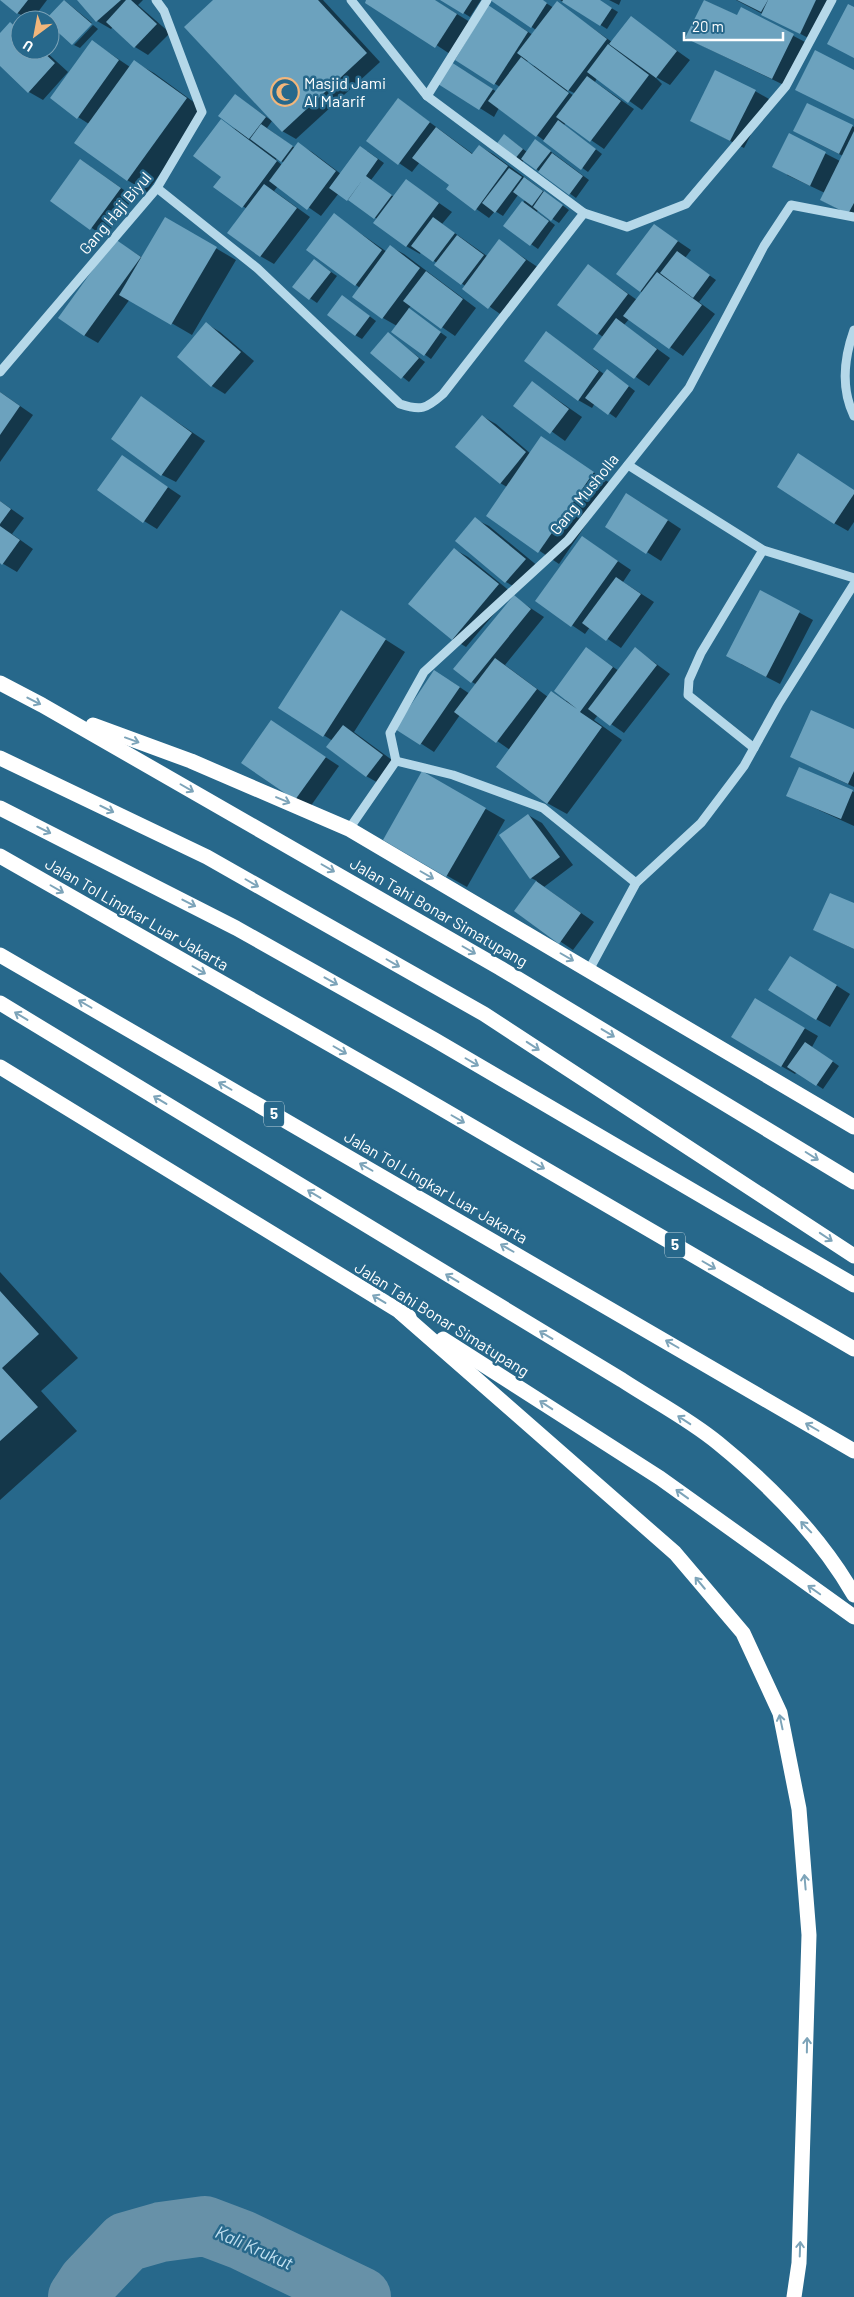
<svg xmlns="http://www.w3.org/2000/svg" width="854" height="2297" viewBox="0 0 854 2297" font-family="Barlow,sans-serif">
<rect width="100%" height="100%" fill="#27688b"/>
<g fill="#0007" fill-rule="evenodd">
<path d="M1,0H47L32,20L17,13Z"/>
<path d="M78,0H143L138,5L170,33L148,55L135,47L113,27L111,29L97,21Z"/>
<path d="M215,0H323L380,62L296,139L282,131Z"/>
<path d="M368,0H434L470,22L450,54Z"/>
<path d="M443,0H481L470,17Z"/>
<path d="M492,0H541L554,8L557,3L612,42L631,18L690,60L670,85L654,76L662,84L642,110L597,78L595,82L634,109L604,149L566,123L564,125L602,154L588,172L499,108L494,117L440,83L466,72L497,92L500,87L457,59L488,6L533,35L536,30ZM529,60L535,65L534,66L527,62ZM568,90L576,94L574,96L567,91Z"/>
<path d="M560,0H598L618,12L607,29Z"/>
<path d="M609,0H621L619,5Z"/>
<path d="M736,0H834L814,41Z"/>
<path d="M65,1L92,23L72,43L50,23V20H47Z"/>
<path d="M705,1L738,16L742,9L807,43L786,86L686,38Z"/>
<path d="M10,23L20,29V50H44L68,72L43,100L29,92L0,65V34Z"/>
<path d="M93,25L98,29L80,48L74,45Z"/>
<path d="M93,42L130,67L134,62L154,73L206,111L147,192L127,180L89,124L78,117Z"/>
<path d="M755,91L769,99L744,148L705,128Z"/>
<path d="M241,99L272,121L267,128L295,148L298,144L312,152L341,174L367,151L384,163L371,180L394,197L406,180L452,212L442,224L487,256L499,241L539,268L503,316L463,288L465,286L437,263L421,252L420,254L406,246L377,219L339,193L321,216L278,186L274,191L310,217L274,264L260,256L247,209L215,187L223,176L221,121L235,129ZM277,158L284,163L282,165L276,160Z"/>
<path d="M398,99L473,154L479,146L493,154L569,210L559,223L538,210L537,212L555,225L538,249L505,226L525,200L518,195L503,216L495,211L489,218L448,189L451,184L420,162L412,172L367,141Z"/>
<path d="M808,104L854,127V217L821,200L825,193L787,175L789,135L840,161L843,156L809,139Z"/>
<path d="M511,140L527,152L542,145L589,180L576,198L524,160L522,163L497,146Z"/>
<path d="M81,160L134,197L105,237L52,201Z"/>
<path d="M334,215L387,252L391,247L404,254L476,308L455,336L411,306L408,309L447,337L431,359L393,332L397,326L383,318L360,288L356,285Z"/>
<path d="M166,219L236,260L192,335L130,299L98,343L84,335L116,241L143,258Z"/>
<path d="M654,225L691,250L685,258L716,280L699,302L715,314L683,356L629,319L624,325L670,358L649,386L594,348L603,337L559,305L588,265L637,300L643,293L618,274Z"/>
<path d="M321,265L337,276L317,303L294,287Z"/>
<path d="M349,301L376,321L362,339L355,335Z"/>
<path d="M207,324L220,332L254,361L225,394L212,386Z"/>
<path d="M547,333L604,374H613L635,391L616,418L595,403L592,408L578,400Z"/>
<path d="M388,334L425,362L409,382L372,353Z"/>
<path d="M532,382L582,417L565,441L515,405Z"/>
<path d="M0,392L33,415L0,462Z"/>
<path d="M142,398L205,441L176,482L162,475Z"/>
<path d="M482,416L496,424L531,454L541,438L613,485L559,564L488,516L507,487L500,483Z"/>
<path d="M123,457L181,496L157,529L144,521Z"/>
<path d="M854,490V522L848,531L834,523Z"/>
<path d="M0,501L24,518L12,534L33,549L17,572L0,562Z"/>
<path d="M640,502L681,529L661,561L606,526Z"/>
<path d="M475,519L489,526L539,567L520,590L506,582Z"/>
<path d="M582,537L631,570L623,582L654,602L621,648L590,627L585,634L536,601Z"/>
<path d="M454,549L468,557L512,593L466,647L453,639Z"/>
<path d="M761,592L813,620L780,684L741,664Z"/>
<path d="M514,597L544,617L505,665L548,697L552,692L566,701L587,649L619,671L636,649L670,674L624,733L598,715L594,720L622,740L567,814L547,803L510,750L460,715L434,752L397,728L449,680L470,694L477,685L472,682Z"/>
<path d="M361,624L405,652L354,732L396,763L380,784L366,776L333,741L280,708Z"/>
<path d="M272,722L339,766L310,807L296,799Z"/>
<path d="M854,730V787L791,757Z"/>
<path d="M799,769L854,792V826L788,796Z"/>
<path d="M423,773L505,820L467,887L384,840Z"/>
<path d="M528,815L542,823L573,865L544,887L594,922L573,950L515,911L537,881L531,878Z"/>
<path d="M854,905V949L814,930Z"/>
<path d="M804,965L850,994L830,1027L816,1019Z"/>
<path d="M756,1000L818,1036L812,1047L839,1066L823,1089L797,1072L795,1074L781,1066Z"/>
<path d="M0,1272L78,1358L41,1391L77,1431L0,1500Z"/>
</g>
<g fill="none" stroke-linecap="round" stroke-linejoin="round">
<path stroke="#6791a8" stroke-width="60" d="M78,2297L88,2282L126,2242L161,2232L205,2226L242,2240L361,2297"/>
</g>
<g fill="#6ca2be">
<path d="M0,0H28L17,14Z"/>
<path d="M64,0L92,24L72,45L50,25V20H45Z"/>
<path d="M77,0H121L96,22Z"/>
<path d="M126,0H131L157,24L134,48L106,22Z"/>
<path d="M213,0H318L367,53L282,132L184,27Z"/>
<path d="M366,0H435L457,14L435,48L365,3Z"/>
<path d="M440,0H472L463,14Z"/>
<path d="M490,0H543L547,3L531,28Z"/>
<path d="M563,0H600L612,8L600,26L562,2Z"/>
<path d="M704,0L737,15L741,7L794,34L772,79L685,38Z"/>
<path d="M737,0H768L761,12Z"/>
<path d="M768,0H816L800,34L761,15Z"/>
<path d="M557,1L607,39L568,91L517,53Z"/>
<path d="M848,4L854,7V58L827,44Z"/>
<path d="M488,5L528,32L494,85L455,60Z"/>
<path d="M631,16L677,51L656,78L609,44Z"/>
<path d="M10,22L20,31V50H41L55,63L28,93L0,66V33Z"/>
<path d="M92,40L119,60L77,119L50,98Z"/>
<path d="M608,44L649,75L628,103L587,72Z"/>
<path d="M815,50L854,70V119L795,90Z"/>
<path d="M521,57L569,93L536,137L488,101Z"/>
<path d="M134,60L187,98L127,181L74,143Z"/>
<path d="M451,62L493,89L479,110L438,84Z"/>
<path d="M715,70L756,90L730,141L690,121Z"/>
<path d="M587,76L621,101L590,142L556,117Z"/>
<path d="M235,94L266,117L249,139L218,116Z"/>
<path d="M398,98L430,122L398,165L366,141Z"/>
<path d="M807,103L853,125L839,154L793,131Z"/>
<path d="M221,119L277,161L242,208L213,187L221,177L193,156Z"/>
<path d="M558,120L596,149L581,170L543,141Z"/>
<path d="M261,124L293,146L281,162L250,139Z"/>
<path d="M436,127L472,154L479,145L508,166L475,211L446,189L449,185L412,158Z"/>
<path d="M854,131V203L848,214L820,200Z"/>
<path d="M789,133L826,152L810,186L772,167Z"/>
<path d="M504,134L523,149L514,160L495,146Z"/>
<path d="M535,139L551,151L536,170L521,159Z"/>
<path d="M298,142L336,171L307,210L269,181Z"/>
<path d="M360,146L378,159L366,176L392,195L374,219L348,200L363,179L347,201L329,188Z"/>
<path d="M552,153L583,176L569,195L538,172Z"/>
<path d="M80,159L121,188L90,230L50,201Z"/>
<path d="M509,168L522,177L495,213L482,203Z"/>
<path d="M524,177L543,191L532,206L513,192Z"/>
<path d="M406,179L439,203L406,247L373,223Z"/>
<path d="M264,184L297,208L260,257L227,233Z"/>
<path d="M544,191L563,205L551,221L533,207Z"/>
<path d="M522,201L549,221L530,246L503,226Z"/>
<path d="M334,213L382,250L355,286L306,250Z"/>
<path d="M165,217L217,247L171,325L119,295Z"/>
<path d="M433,217L455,233L433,262L411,246Z"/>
<path d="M654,224L678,241L640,292L616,274Z"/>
<path d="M457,235L484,255L461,285L434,265Z"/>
<path d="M115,239L141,257L84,336L58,318Z"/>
<path d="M499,239L526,260L488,309L462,289Z"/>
<path d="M390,245L420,268L382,319L352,297Z"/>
<path d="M677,251L710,275L693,298L660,273Z"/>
<path d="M314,259L331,272L309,300L292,287Z"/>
<path d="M588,264L628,294L597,335L557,305Z"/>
<path d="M426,271L463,299L441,329L403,301Z"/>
<path d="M657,272L702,305L669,349L623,316Z"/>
<path d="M342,295L370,316L355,336L327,315Z"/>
<path d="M409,308L441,332L424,356L391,332Z"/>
<path d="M616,318L657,349L634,379L593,349Z"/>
<path d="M206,322L241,352L211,387L177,357Z"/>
<path d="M546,331L599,371L578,401L524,361Z"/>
<path d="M388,332L419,358L401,379L370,353Z"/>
<path d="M607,369L629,386L608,415L585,398Z"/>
<path d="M532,381L569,409L550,434L513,406Z"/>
<path d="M0,392L20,406L0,435Z"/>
<path d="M141,396L192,433L161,476L111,439Z"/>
<path d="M482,415L526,452L500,484L455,447Z"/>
<path d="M541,436L594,472L538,553L486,516Z"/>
<path d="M798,453L854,490V494L834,524L777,487Z"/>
<path d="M122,455L168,487L143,523L97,490Z"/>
<path d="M626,493L668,520L646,554L605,527Z"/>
<path d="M0,501L11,509L0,524Z"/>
<path d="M475,517L526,559L505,583L455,541Z"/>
<path d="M0,526L20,540L2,565L0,563Z"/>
<path d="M582,536L618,561L571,627L535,601Z"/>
<path d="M454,548L499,584L452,640L408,604Z"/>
<path d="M616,577L641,594L606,641L582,623Z"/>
<path d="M760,590L800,611L766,677L726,656Z"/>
<path d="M514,595L531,609L471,683L453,669Z"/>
<path d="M341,610L386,639L323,737L278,708Z"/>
<path d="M586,647L613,667L580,712L602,727L547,804L496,767L551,691L577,709L554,691Z"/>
<path d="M635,647L657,665L610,726L588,709Z"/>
<path d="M495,658L537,689L496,743L454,712Z"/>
<path d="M434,670L460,687L420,745L395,729Z"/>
<path d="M811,710L854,729V771L848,784L790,757Z"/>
<path d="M271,720L326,757L295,800L241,763Z"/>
<path d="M343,725L383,755L366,777L326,747Z"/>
<path d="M799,767L853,790L841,819L786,796Z"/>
<path d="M422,771L486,808L446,877L383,840Z"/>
<path d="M528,814L560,857L530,879L499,835Z"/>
<path d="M536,881L581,913L559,944L514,911Z"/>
<path d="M830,893L854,903V949L813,930Z"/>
<path d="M790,956L837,985L816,1020L768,990Z"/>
<path d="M755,998L805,1028L781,1067L731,1037Z"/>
<path d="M805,1042L833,1061L816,1086L787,1067Z"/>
<path d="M0,1291L39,1334L2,1368L38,1407L0,1441Z"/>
</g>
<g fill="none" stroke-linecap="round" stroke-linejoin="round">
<g stroke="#b5d8e9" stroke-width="9">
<path d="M351,0L427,96L584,213L627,227L686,204L786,86L832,0"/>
<path d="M427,96L487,0"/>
<path d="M157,188L257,268L400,404C421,411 426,409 443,394L584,213"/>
<path d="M854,330C844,358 841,389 854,416"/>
<path d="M0,372L157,188L202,112L164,11L156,0"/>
<path d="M628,465L763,550L854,578"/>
<path d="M754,748L688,695L689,680L701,653L763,550"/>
<path d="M396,761L453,775L543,808L636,883"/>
<path d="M349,829L396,761L390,733L424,672L568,540L689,388L764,246L791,205L854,217"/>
<path d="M589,970L636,883L701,823L744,766L779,703L854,584"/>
</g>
<g stroke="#fff" stroke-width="15">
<path d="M0,683L42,705L500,968L854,1182"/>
<path d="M93,725L191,761L349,829L854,1127"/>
<path d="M0,758L207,857L484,1014L854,1256"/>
<path d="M0,808L236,928L435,1040L854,1285"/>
<path d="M0,856L401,1085L854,1349"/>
<path d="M0,955L854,1451"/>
<path d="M0,1003L622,1380C654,1401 689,1419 718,1443C771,1486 820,1536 854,1595"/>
<path d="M0,1067L409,1317"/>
<path d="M400,1312L675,1553L743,1633L780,1713L799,1809L809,1935L799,2263L794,2297"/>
<path d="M443,1339L660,1478L854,1617"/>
</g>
</g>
<defs><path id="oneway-shaft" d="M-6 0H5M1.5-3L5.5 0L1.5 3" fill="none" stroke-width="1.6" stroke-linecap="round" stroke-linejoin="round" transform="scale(1.25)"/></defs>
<g stroke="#7da4b9">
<use href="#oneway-shaft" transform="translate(34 701) rotate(27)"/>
<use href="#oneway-shaft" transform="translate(132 740) rotate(20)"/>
<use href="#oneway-shaft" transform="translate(187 788) rotate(30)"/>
<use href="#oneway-shaft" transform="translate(283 800) rotate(23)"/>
<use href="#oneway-shaft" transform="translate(107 809) rotate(26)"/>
<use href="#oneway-shaft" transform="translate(44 830) rotate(26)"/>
<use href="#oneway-shaft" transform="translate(328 868) rotate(30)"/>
<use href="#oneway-shaft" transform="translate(427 875) rotate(30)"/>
<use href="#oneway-shaft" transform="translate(252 883) rotate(30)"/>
<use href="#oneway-shaft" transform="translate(57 889) rotate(30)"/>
<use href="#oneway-shaft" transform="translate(189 903) rotate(27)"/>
<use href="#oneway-shaft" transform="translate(469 950) rotate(30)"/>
<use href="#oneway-shaft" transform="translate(567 957) rotate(30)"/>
<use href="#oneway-shaft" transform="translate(393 963) rotate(30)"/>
<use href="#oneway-shaft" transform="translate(199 970) rotate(30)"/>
<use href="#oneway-shaft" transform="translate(331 981) rotate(29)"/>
<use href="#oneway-shaft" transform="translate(85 1004) rotate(-150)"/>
<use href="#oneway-shaft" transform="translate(21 1016) rotate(-149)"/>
<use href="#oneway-shaft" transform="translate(608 1033) rotate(31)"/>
<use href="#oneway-shaft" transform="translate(533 1046) rotate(33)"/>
<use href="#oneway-shaft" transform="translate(340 1050) rotate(30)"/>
<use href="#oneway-shaft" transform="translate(472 1062) rotate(30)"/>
<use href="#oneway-shaft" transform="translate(225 1086) rotate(-150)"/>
<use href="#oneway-shaft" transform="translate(160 1100) rotate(-149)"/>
<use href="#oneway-shaft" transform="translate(458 1119) rotate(30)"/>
<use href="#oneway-shaft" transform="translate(812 1156) rotate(32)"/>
<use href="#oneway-shaft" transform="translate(538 1165) rotate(30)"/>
<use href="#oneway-shaft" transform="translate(366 1167) rotate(-150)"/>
<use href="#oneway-shaft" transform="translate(314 1194) rotate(-149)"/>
<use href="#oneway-shaft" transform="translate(826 1237) rotate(34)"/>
<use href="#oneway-shaft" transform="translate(507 1248) rotate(-150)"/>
<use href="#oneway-shaft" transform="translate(709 1265) rotate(30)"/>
<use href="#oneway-shaft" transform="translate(452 1278) rotate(-149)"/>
<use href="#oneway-shaft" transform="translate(379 1299) rotate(-149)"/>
<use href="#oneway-shaft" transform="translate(546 1335) rotate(-149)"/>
<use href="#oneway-shaft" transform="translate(672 1344) rotate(-150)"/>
<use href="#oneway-shaft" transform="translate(546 1405) rotate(-147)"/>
<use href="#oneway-shaft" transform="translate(684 1420) rotate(-147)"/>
<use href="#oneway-shaft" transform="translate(812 1427) rotate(-150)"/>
<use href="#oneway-shaft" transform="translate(682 1494) rotate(-144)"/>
<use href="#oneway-shaft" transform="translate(806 1527) rotate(-134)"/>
<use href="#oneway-shaft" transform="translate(700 1583) rotate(-130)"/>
<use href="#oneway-shaft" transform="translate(814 1590) rotate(-145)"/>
<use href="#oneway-shaft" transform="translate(781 1722) rotate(-102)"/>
<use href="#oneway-shaft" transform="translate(805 1882) rotate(-95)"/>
<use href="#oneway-shaft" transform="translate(807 2045) rotate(-89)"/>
<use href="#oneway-shaft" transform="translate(800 2249) rotate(-88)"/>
</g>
<defs>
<symbol id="mosque-ring" viewBox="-11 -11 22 22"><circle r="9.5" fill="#27688b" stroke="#f2b67b" stroke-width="1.5"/><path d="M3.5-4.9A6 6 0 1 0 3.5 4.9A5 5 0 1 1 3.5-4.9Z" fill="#f2b67b"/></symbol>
</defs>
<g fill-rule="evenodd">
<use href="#mosque-ring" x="269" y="76" width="32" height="32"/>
</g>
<g text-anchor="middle" stroke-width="5" stroke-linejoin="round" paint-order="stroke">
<g fill="#27688b" stroke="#bed2dc" stroke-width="1">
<rect x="264" y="1101.5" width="20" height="25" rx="4"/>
<rect x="665" y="1232.5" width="20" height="25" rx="4"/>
</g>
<g font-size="15" font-weight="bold" fill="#fff">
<text x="274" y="1119">5</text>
<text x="675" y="1250">5</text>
</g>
<g font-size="16" fill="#fff" stroke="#27688b" text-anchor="start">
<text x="304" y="89">Masjid Jami<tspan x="304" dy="18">Al Ma'arif</tspan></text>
</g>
<g font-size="16" fill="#fff" stroke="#27688b">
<text transform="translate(115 213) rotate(-50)" y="6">Gang Haji Biyul</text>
<text transform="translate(584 494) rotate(-51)" y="6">Gang Musholla</text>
<text transform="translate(439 912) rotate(30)" y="6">Jalan Tahi Bonar Simatupang</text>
<text transform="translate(137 914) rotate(30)" y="6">Jalan Tol Lingkar Luar Jakarta</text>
<text transform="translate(436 1187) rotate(30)" y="6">Jalan Tol Lingkar Luar Jakarta</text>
<text transform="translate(442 1319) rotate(32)" y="6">Jalan Tahi Bonar Simatupang</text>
</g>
<g font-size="18" font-style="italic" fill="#c4e2f2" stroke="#27688b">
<text transform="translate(254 2248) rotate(24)" y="6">Kali Krukut</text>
</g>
</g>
<g transform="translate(35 35) rotate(212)"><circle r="24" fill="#27688b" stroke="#7da4b9"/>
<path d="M0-4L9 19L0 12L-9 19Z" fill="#f2b67b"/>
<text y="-8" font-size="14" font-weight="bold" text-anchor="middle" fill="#ffffff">U</text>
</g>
<path d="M684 32v8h99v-8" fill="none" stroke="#ffffff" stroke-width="2.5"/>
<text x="692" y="32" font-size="15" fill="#ffffff" stroke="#27688b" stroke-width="4" paint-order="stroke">20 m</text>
</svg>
